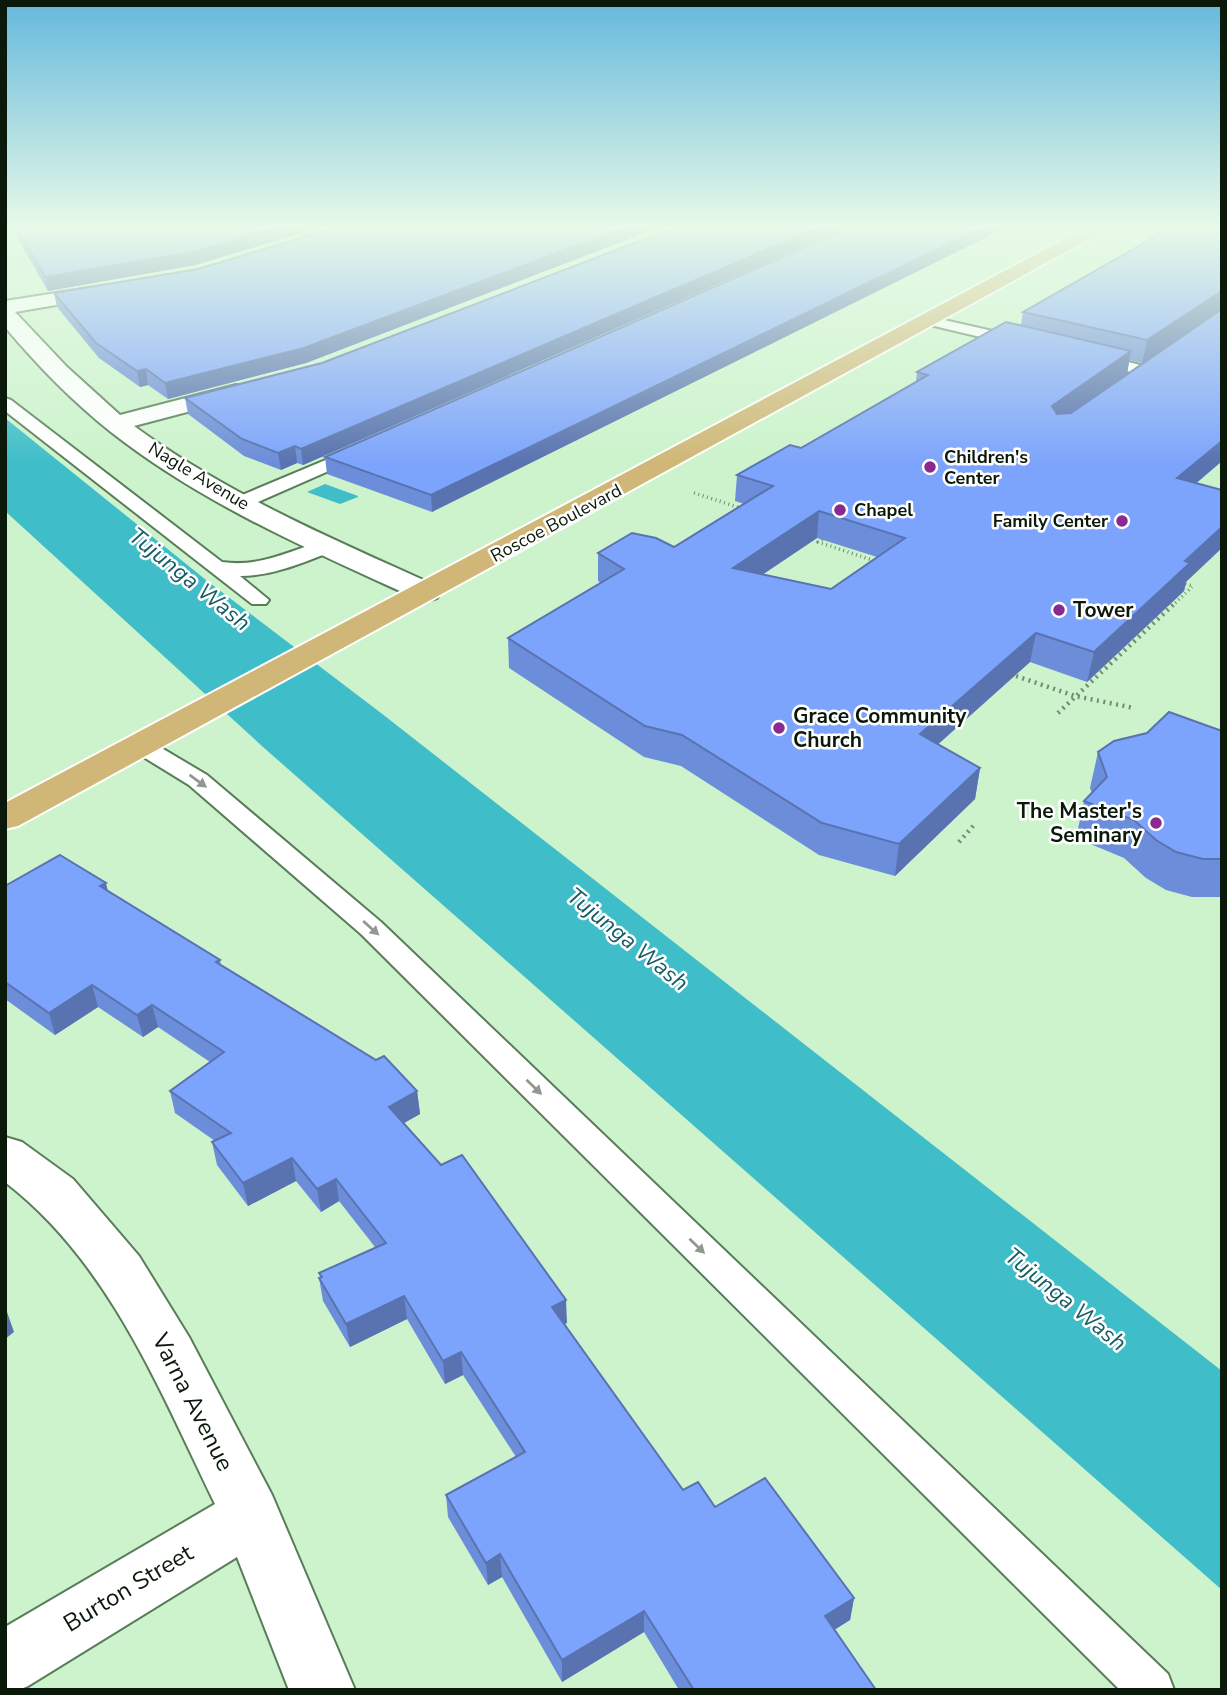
<svg xmlns="http://www.w3.org/2000/svg" width="1227" height="1695" viewBox="0 0 1227 1695" font-family="'Nunito Sans',sans-serif">
<rect width="100%" height="100%" fill="#ccf3cc"/>
<g fill="#3fbdc9">
<path d="M5,418L206,580L381,713L1222,1371V1590L263,747L5,511Z"/>
<path d="M325,484L358,496V497L340,504L307,492Z"/>
</g>
<g fill="none" stroke-linecap="round" stroke-linejoin="round">
<defs>
<g id="lane">
<path d="M931,317L1023,338L1026,341L1018,346L926,324L924,321Z"/>
<path d="M1093,353L1152,368L1154,371L1146,376L1088,361L1085,358Z"/>
<path d="M5,398L11,400L222,562C262,568 291,549 328,540L338,546L335,550C305,562 273,576 240,576L269,600L266,604H252L5,411Z"/>
<path d="M359,446L365,447L368,451L365,455L249,506L242,508L233,502L235,498Z"/>
<path d="M140,738L148,740L207,775L381,922L1168,1674L1174,1690H1120L361,934L189,785L132,750L128,745L132,740Z"/>
</g>
<g id="street">
<path d="M108,285L115,287L118,291L115,295L15,312L67,367L120,415L236,385L244,387L248,392L244,397L134,426C225,493 334,540 437,586L441,592L437,598L426,601L415,598C312,551 201,503 111,432C72,401 37,365 5,327V301Z"/>
<path d="M5,1137L22,1142L73,1179L139,1256L189,1337L272,1495L355,1690H289L237,1557L28,1686L19,1690H5V1627L215,1504C159,1389 109,1262 5,1182Z"/>
</g>
<path id="primary" d="M1091,225H1115L18,826L5,829V803Z"/>
</defs>
<use href="#lane" stroke="#597c59" stroke-width="4"/>
<use href="#street" stroke="#597c59" stroke-width="4"/>
<use href="#primary" stroke="#fff" stroke-width="4"/>
<g stroke="#728d72" stroke-width="3.5" stroke-dasharray="1 3.5" stroke-linecap="butt">
<path d="M694,493L744,509"/>
<path d="M826,537L818,542L878,562"/>
<path d="M1181,583L1193,586"/>
<path d="M1172,606L1192,587"/>
</g>
<g stroke="#728d72" stroke-width="4.5" stroke-dasharray="2 4.5" stroke-linecap="butt">
<path d="M1010,674L1075,696L1134,708"/>
<path d="M1058,713L1174,604"/>
<path d="M959,842L974,825"/>
</g>
<use href="#lane" fill="#fff" fill-rule="evenodd"/>
<use href="#street" fill="#fff" fill-rule="evenodd"/>
<use href="#primary" fill="#d0b778" fill-rule="evenodd"/>
</g>
<g fill="#6c8dd9" fill-rule="evenodd">
<path d="M11,225H328L195,265L48,291L12,229Z"/>
<path d="M343,225H665L306,363L168,399L148,385L140,387L99,358L57,307L54,293L198,269Z"/>
<path d="M681,225H853L303,465L297,463L281,470L244,456L188,414L185,398L322,363Z"/>
<path d="M856,225L432,512L327,474L325,457Z"/>
<path d="M1222,225V461L1196,483L1186,582L1184,591L1087,682L1030,662L938,744L980,768L975,799L895,876L819,855L681,766L644,757L509,668L508,638L601,583L598,581V553L674,547L744,504L735,501L737,475L801,448L916,382L917,372L1021,325L1023,312L1155,236V234ZM1129,360L1142,363L1127,374ZM817,538L877,557L831,589L763,574Z"/>
<path d="M1222,731V897H1192L1166,890L1146,878L1124,858L1076,838L1084,801L1092,793L1090,788L1098,752Z"/>
<path d="M5,886L108,891L220,960L221,965L417,1091L420,1114L403,1123L567,1323L564,1324L683,1490L715,1507L854,1598L850,1620L834,1630L876,1690H679L644,1632L562,1682L502,1577L488,1585L448,1517L446,1495L516,1457L463,1375L445,1384L407,1319L350,1347L323,1301L319,1278L320,1277L319,1273L375,1247L339,1201L321,1212L296,1181L248,1206L217,1165L212,1142L215,1141L175,1113L170,1091L210,1062L158,1027L143,1037L98,1007L55,1035L5,999Z"/>
</g>
<g fill="#5873b0">
<path d="M283,225H328L195,265L48,291L45,277Z"/>
<path d="M631,225H665L306,363L168,399L165,383Z"/>
<path d="M824,225H853L303,465L301,449Z"/>
<path d="M987,225H1011L432,512L431,495Z"/>
<path d="M1222,291V306L1221,311L1142,363L1147,340Z"/>
<path d="M1131,351L1127,374L1048,430L1052,406Z"/>
<path d="M146,369L148,385L140,387L137,371Z"/>
<path d="M1222,441V461L1171,505L1177,478Z"/>
<path d="M295,446L297,463L281,470L278,453Z"/>
<path d="M819,511L817,538L731,596L733,568Z"/>
<path d="M1222,527V548L1186,582L1184,591L1087,682L1094,652L1185,561Z"/>
<path d="M1036,633L1030,662L915,765L920,734Z"/>
<path d="M980,768L975,799L895,876L899,844Z"/>
<path d="M106,883L111,904L100,886Z"/>
<path d="M92,985L98,1007L55,1035L49,1013Z"/>
<path d="M152,1005L158,1027L143,1037L137,1015Z"/>
<path d="M417,1091L420,1114L392,1130L389,1107Z"/>
<path d="M292,1158L296,1181L248,1206L243,1183Z"/>
<path d="M336,1179L339,1201L321,1212L317,1189Z"/>
<path d="M404,1296L407,1319L350,1347L346,1324Z"/>
<path d="M566,1300L567,1323L553,1330L552,1307Z"/>
<path d="M6,1309L14,1332L5,1339Z"/>
<path d="M461,1352L463,1375L445,1384L443,1361Z"/>
<path d="M500,1554L502,1577L488,1585L486,1563Z"/>
<path d="M854,1598L850,1620L821,1638L825,1616Z"/>
<path d="M644,1611V1632L562,1682V1660Z"/>
</g>
<g fill="#7da4fc" stroke="#5873b0" stroke-width="2" fill-rule="evenodd">
<path d="M15,225H283L193,252L45,277Z"/>
<path d="M343,225H631L304,348L165,383L146,369L137,371L96,343L54,293L198,269Z"/>
<path d="M681,225H824L301,449L295,446L278,453L242,439L185,398L322,363Z"/>
<path d="M856,225H987L431,495L325,457Z"/>
<path d="M1171,225H1222V291L1147,340L1023,312L1158,235L1155,234Z"/>
<path d="M1222,309V441L1177,478L1222,490V527L1185,561L1190,563L1094,652L1036,633L920,734L980,768L899,844L822,823L682,735L645,726L508,638L624,569L598,553L632,533L656,538L674,547L773,486L737,475L790,445L801,448L928,375L917,372L1006,322L1131,351L1052,406L1057,414L1071,413ZM819,511L905,538L831,589L733,568Z"/>
<path d="M1169,712L1222,731V859H1203L1176,852L1156,840L1134,820L1084,801L1107,777L1098,752L1114,741L1147,733Z"/>
<path d="M60,855L106,883L100,886L220,960L216,962L376,1060L384,1056L417,1091L389,1107L441,1165L462,1155L566,1300L552,1307L683,1490L698,1482L715,1507L765,1478L854,1598L825,1616L876,1690H694L644,1611L562,1660L500,1554L486,1563L446,1495L525,1452L461,1352L443,1361L404,1296L346,1324L319,1278L322,1277L319,1273L386,1243L336,1179L317,1189L292,1158L243,1183L212,1142L231,1133L170,1091L224,1052L152,1005L137,1015L92,985L49,1013L5,982V886Z"/>
</g>
<defs><path id="oneway-solid" d="M-6-.8H1V-3.2L6.5 0L1 3.2V.8H-6Z" transform="scale(1.75)"/></defs>
<g fill="#919891">
<use href="#oneway-solid" transform="translate(198 781) rotate(36)"/>
<use href="#oneway-solid" transform="translate(371 928) rotate(42)"/>
<use href="#oneway-solid" transform="translate(534 1087) rotate(44)"/>
<use href="#oneway-solid" transform="translate(697 1246) rotate(44)"/>
</g>
<linearGradient id="sky" x2="0" y2="1"><stop stop-color="#64b8dc"/><stop offset="0.49" stop-color="#e8fae8"/><stop offset="1" stop-color="#e8fae8" stop-opacity="0"/></linearGradient>
<rect width="1227" height="463" fill="url(#sky)"/>
<g fill="#8a2992" stroke="#fff" stroke-width="2.5">
<circle cx="930" cy="467" r="7"/>
<circle cx="840" cy="510" r="7"/>
<circle cx="1122" cy="521" r="7"/>
<circle cx="1059" cy="610" r="7"/>
<circle cx="779" cy="728" r="7"/>
<circle cx="1156" cy="823" r="7"/>
</g>
<g text-anchor="middle" stroke-width="5" stroke-linejoin="round" paint-order="stroke">
<g font-size="18" font-weight="bold" fill="#0b190b" stroke="#fff" text-anchor="start">
<text x="944" y="463">Children's<tspan x="944" dy="21">Center</tspan></text>
<text x="854" y="516">Chapel</text>
<text x="1108" y="527" text-anchor="end">Family Center</text>
</g>
<g font-size="18" fill="#0b190b" stroke="#fff">
<text transform="translate(199 476) rotate(31)" y="6">Nagle Avenue</text>
<text transform="translate(556 523) rotate(-28)" y="6">Roscoe Boulevard</text>
</g>
<g font-size="21" font-weight="bold" fill="#0b190b" stroke="#fff" text-anchor="start">
<text x="1073" y="617">Tower</text>
<text x="793" y="723">Grace Community<tspan x="793" dy="24">Church</tspan></text>
<text x="1142" y="818" text-anchor="end">The Master's<tspan x="1142" dy="24">Seminary</tspan></text>
</g>
<g font-size="23" font-style="italic" fill="#195d64" stroke="#fff">
<text transform="translate(190 579) rotate(39)" y="8">Tujunga Wash</text>
<text transform="translate(628 939) rotate(39)" y="8">Tujunga Wash</text>
<text transform="translate(1066 1299) rotate(39)" y="8">Tujunga Wash</text>
</g>
<g font-size="24" fill="#0b190b" stroke="#fff">
<text transform="translate(193 1402) rotate(63)" y="8">Varna Avenue</text>
<text transform="translate(128 1588) rotate(-31)" y="8">Burton Street</text>
</g>
</g>
<rect width="1227" height="1695" fill="none" stroke="#0b190b" stroke-width="14"/>
</svg>
